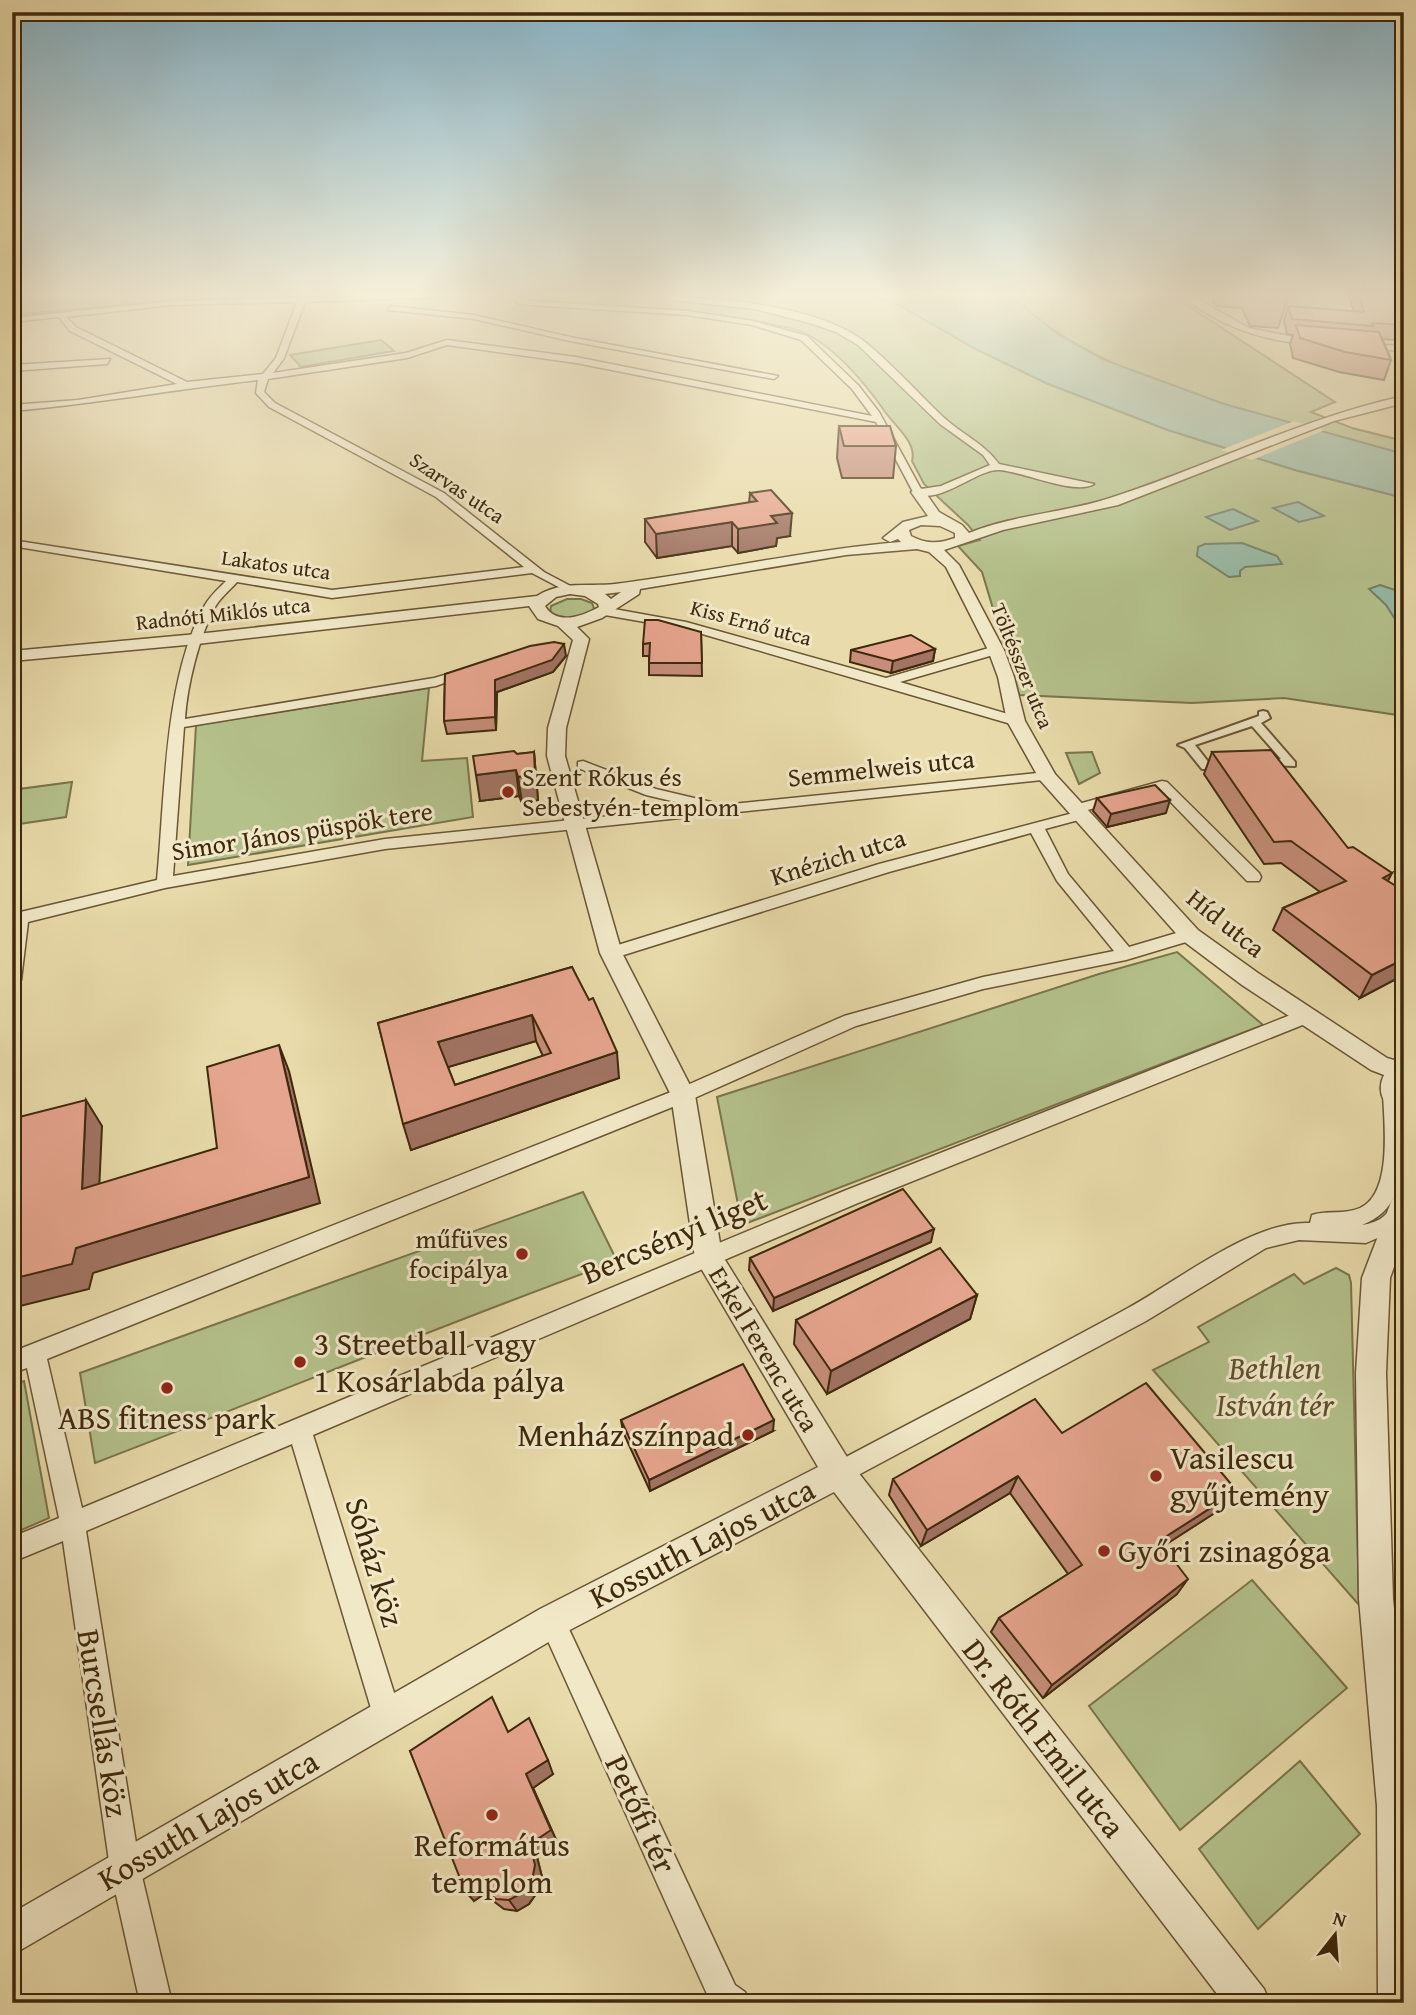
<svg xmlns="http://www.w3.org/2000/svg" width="1416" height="2015" viewBox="0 0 1416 2015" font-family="'Gentium Book Plus',serif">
<rect width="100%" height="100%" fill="#e9dbab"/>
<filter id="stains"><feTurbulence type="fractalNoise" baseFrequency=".00286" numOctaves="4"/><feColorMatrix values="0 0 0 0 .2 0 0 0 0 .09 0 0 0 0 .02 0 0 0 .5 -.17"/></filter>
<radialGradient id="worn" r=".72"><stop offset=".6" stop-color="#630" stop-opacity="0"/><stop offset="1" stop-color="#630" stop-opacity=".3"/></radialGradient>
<g fill="#b4c18b" stroke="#7a754c" stroke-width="2">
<path d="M12,296H293L141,303L12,315Z"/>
<path d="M541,296H874L899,305L974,348L1046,383L1168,430L1295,470L1404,498V716L1284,698L1192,703L1019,695L982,572L958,546L980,540L968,525L924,484L912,461C917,443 896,427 886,413C867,386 840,353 812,337C796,327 774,325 755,321C685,308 614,306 543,303Z"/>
<path d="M1011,296H1173L1335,402L1311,412L1352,428L1404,441V454C1353,443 1304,428 1254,413C1168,387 1077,359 1011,296Z"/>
<path d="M381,340L394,351L301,367L290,355Z"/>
<path d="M567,599H581L592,603L595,611L566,620L550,613L551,606Z"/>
<path d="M429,688L422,761L467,758L473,817L188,865L196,725Z"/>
<path d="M1092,752L1100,773L1079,784L1066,753Z"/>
<path d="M72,782L66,817L12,825V790Z"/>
<path d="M1177,952L1263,1025L742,1225L717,1097L1099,974Z"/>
<path d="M583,1192L617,1261C442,1325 270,1396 95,1463L80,1373Z"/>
<path d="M1336,1268L1349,1275L1351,1283L1359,1605L1153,1370L1209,1342L1198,1327L1294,1274L1304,1284Z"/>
<path d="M24,1381L49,1518L12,1534V1385Z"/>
<path d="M1252,1580L1347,1688L1180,1830L1089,1706Z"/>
<path d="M1300,1761L1360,1834L1258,1929L1199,1849Z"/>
</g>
<g fill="#97bba7" stroke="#748169" stroke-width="2">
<path d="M874,296H1011L1056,333L1102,359L1224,404L1404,454V498L1295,470L1168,430L1046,383L974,348L899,305Z"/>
<path d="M1298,502L1324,516L1299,522L1273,508Z"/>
<path d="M1233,509L1258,521L1230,530L1206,517Z"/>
<path d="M1242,543L1277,556L1282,564L1245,567L1240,571V576L1229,577L1197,556L1198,547L1205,544Z"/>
<path d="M1380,585L1404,593V633L1386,605L1369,589Z"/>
</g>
<path fill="#e9dbab" d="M1294,421L1325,430L1252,460L1221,450Z"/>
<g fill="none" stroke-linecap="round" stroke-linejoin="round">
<defs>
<path id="pedestrian" d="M1263,711L1267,712L1270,718L1261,723L1295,762V766L1258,765V761L1281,759L1252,726L1195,745L1209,763L1228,764V768L1202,769L1185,748L1178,745L1259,716V712Z"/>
<g id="minor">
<path d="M365,296H474L305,302L284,358L273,373L406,353L447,340L576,357L872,416L852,389L801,340L752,325L687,315L530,305L519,304L512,296L530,301L687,311L753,321L807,336L858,385L879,412L921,489L941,486L990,465L983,455L940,424L858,345L836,332L810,323L755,309L636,296C700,296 813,302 865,342C892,364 917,392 942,416C961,434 984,443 999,464L1094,484C1075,496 1022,471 999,470C976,469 937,508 913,492L876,422L576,363L447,345L407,358L268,379L264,392L275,403L444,493L544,572L578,590L568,592L532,573L332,598L237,582C230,590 220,598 215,607C199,637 187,686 185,719L434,678L465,669L471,673L436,686L184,727L173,876L385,839L697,807L646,795L578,768V762L583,761L656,789L711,802L713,806L1047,772L1052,773V779L385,849L165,888L28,922L21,980L12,986V914L157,880C165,798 164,677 205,605C210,596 219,588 226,581L12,546V540L332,590L524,567L436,497L269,407L256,393L258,380C176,389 95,404 12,411V405L78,400L177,384L70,331L59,317L12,322V318L172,301ZM297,302L276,358L263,374L187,382L76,327L66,317L172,305Z"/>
<path d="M1182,296H1192L1249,328L1319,342C1313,345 1306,344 1298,343C1256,339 1215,323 1182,296Z"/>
<path d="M391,306L474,315L570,337L778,376L774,379L570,341L474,319L388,310Z"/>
<path d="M1364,344L1404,346V351L1361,348Z"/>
<path d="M110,359L107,364L12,371V365Z"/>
<path d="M603,607L686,622L886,678L992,647H1000V653L900,682L1021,718L1023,721L1016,725L1011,724L685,629L599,614L597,611Z"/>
<path d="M1162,781L1167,782L1259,873L1261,877L1259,881H1247L1159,790L1084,811L1088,815L1086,818L1045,829L1068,874L1129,947L1190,929L1198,935L1196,939L1126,960L983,989L856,1026L690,1100L47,1359L82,1508L844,1191L1298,1012H1310L1313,1017L1310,1022L858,1203L313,1435L401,1715L397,1725L387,1729L377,1725L373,1715L292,1444L86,1531L140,1868L172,2003H140L110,1868L63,1541L12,1562V1537L59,1518L27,1368L12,1373V1352L676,1090L844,1016L983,977L1114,951L1057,881L1031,833L889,872L611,959L603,953L605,949L879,864L1073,813L1069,809L1071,806Z"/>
<path d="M1392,1085L1399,1087L1401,1092C1404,1138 1415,1206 1362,1225C1369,1224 1379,1221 1384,1216C1392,1210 1392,1203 1404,1207V1222L1398,1229L1366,1243L1299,1240L1266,1248L1146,1321L847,1481L839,1485L831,1481L827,1473L831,1465C930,1412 1030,1362 1128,1308C1178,1281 1253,1220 1310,1223L1312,1215C1327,1210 1344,1215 1360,1208C1393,1193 1384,1123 1383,1092L1385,1087Z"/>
<path d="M552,1608L561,1612L735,1985L745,1992L750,2003H711L539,1621L543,1612Z"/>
</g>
<g id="tertiary">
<path d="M1404,396V403L1334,421L1118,505L1003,530L944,550L959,565L1004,650L1014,677L1025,721L1055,774L1198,930L1258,973L1387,1058L1404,1063V1116C1386,1111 1375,1093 1384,1075L1371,1070L1242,985L1182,940L1040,780L1007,721L998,677L988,650L946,567L929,552L917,549L846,555L640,589L639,594L602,618L577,627L589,639L566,728L565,756L622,953L695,1095L722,1255L850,1462L1264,1989L1270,2003H1224L834,1492L564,1633L12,1955V1913L540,1609L818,1467L695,1258L671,1095L600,953L547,756L548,728L573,640L558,626L538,619L529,606L197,644L12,661V651L197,634L537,596C561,580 588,587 615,584C711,572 805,550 901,542L898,539L890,542L883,538L903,522L928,516L911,492L918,488L923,489L939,512L962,525L969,533C1015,514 1066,513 1113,497C1211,465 1303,418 1404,396ZM921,525L940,526L955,533V538C938,544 926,544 911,536L909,530ZM621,592L611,599L605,594ZM570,594L585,596L598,604L599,607C583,616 557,626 545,606L556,597Z"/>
<path d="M1404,1191V1239L1390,1278L1386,1373L1393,1599L1404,1703V2003H1378L1377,1806L1359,1599L1356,1373L1362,1278L1391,1202L1395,1194Z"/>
</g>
</defs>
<use href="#pedestrian" stroke="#6a5634" stroke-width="4"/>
<use href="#minor" stroke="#6a5634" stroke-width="3"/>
<use href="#tertiary" stroke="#6a5634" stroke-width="3"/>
<use href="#pedestrian" fill="#f1e8c8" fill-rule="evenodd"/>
<use href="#minor" fill="#f1e8c8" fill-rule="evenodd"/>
<use href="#tertiary" fill="#f1e8c8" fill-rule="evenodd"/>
</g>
<g fill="#c68e7a" stroke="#3f290c" stroke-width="2" fill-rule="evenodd">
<path d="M1213,296H1288V297L1278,328L1250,326L1242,308L1217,306L1214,303Z"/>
<path d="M1349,296H1404V335L1398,334L1395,340L1382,339L1391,360L1384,380L1339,372L1293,358L1290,344L1293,335L1287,334L1284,321L1288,306L1354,312Z"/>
<path d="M839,426L896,446L893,478H842L837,458Z"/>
<path d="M750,493L790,536L777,538L776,546L738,553L732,546L657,558L645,542V519L749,503Z"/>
<path d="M701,632L702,676L649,675V656H643V644Z"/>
<path d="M935,649L933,661L891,673L850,662L851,650Z"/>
<path d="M566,656L553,672L497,692L496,730L447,734L444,721L445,674Z"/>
<path d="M534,752L538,800L522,803L519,796L480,801L517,754Z"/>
<path d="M1212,752L1348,848L1388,881L1398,978L1360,998L1273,930L1283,908L1320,892L1281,863L1264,864L1204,774Z"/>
<path d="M1097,798L1166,813L1107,827L1093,811Z"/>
<path d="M572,967L619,1078L411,1150L378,1023ZM536,1041L543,1056L455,1085L448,1067Z"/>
<path d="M931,1242L773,1311L749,1270L750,1258Z"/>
<path d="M977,1295L970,1319L827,1394L794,1344L796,1320Z"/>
<path d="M621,1420L773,1431L650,1491L623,1432Z"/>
<path d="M1062,1433L1224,1507L1163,1546L1177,1594L1043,1698L991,1632L999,1618L1068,1574L1010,1493L921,1546L889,1495L893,1479Z"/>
<path d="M508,1732L553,1774L533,1788L557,1842L537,1857L542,1877L538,1891L529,1904L517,1911L504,1909L484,1894L474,1901L410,1751Z"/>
</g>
<g fill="#a17463" stroke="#3f290c" stroke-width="2">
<path d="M792,513L790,536L777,538L776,546L738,553V529L771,516Z"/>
<path d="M732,522V546L657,558L656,534Z"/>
<path d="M564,644L566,656L553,672L497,692L496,730L495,717V680Z"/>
<path d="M935,649L933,661L891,673L893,661Z"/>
<path d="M534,752L538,800L522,803L518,777Z"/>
<path d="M516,770L519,796L480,801L476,775Z"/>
<path d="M1170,800L1166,813L1107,827L1111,814Z"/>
<path d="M1392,873L1380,896L1383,878Z"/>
<path d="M1404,940V956L1396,943Z"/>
<path d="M1404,959V969L1398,978L1360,998L1372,975Z"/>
<path d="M532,1015L536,1041L445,1068L438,1042Z"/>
<path d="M279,1045L289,1071L320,1203L93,1273L89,1289L12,1308V1279L76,1248L309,1177Z"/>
<path d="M617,1052L619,1078L411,1150L403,1124Z"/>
<path d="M86,1100L102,1126L98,1214L82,1189Z"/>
<path d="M934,1229L931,1242L773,1311L774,1298Z"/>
<path d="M977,1295L970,1319L827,1394L831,1371Z"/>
<path d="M774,1420L773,1431L650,1491L649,1480Z"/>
<path d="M1018,1476L1010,1493L921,1546L927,1530Z"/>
<path d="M1237,1491L1224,1507L1148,1556L1159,1541Z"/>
<path d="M1188,1579L1177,1594L1043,1698L1052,1685Z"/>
<path d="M548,1760L553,1774L533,1788L557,1842L537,1857L542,1877L538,1891L529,1904L517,1911L509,1900L530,1844L526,1774Z"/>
<path d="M475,1883L484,1894L474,1901L465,1891Z"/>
<path d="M12,1992L31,1997L32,2003H12Z"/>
</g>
<g fill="#e6a58e" stroke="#3f290c" stroke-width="2" fill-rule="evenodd">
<path d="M1359,296H1404V320L1398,319L1401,325L1372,323L1373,326L1292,319L1288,306L1364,312Z"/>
<path d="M1296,325L1379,332L1391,360L1345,352L1300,338Z"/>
<path d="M839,426H890L896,446H844Z"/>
<path d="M771,490L792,513L771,516L777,523L738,529L732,522L656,534L645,519L757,501L750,493Z"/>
<path d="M645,620H658L701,632L702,663H649L650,643L643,644Z"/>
<path d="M911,635L935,649L893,661L851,650Z"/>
<path d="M554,642L564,644L552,660L495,680V717L444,721L445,674L530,646Z"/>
<path d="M1271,750L1348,848L1353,847L1392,873L1383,878L1404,891V940L1396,943L1404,950V959L1372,975L1283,908L1346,881L1291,841L1274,842L1212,752Z"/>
<path d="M514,751L517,754L534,752L535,774L518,777L516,770L476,775L473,756Z"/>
<path d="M1155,785L1170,800L1111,814L1097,798Z"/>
<path d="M572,967L589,1000L593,998L617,1052L403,1124L378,1023ZM532,1015L551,1053L455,1085L438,1042Z"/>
<path d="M279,1045L309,1177L76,1248L72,1264L12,1279V1159L19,1117L86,1100L82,1189L217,1148L207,1067Z"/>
<path d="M903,1189L934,1229L774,1298L750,1258Z"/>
<path d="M940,1248L977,1295L831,1371L796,1320Z"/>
<path d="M743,1364L774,1420L649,1480L621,1420Z"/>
<path d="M1146,1383L1237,1491L1159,1541L1188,1579L1052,1685L999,1618L1082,1565L1018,1476L927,1530L893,1479L1035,1399L1062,1433Z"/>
<path d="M492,1697L508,1732L529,1718L548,1760L526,1774L551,1830L530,1844L535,1865L532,1880L522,1893L509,1900L496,1899L475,1883L465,1891L410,1751Z"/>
</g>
<linearGradient id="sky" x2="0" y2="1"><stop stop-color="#87b7ce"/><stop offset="0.51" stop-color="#f5efd9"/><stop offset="1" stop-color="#f5efd9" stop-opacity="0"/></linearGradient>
<rect width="1416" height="578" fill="url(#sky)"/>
<g fill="#8f2418" stroke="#f1e8c8" stroke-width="2.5">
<circle cx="508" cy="792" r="7"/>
<circle cx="522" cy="1254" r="7"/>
<circle cx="300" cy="1362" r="7"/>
<circle cx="167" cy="1388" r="7"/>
<circle cx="748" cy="1435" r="7"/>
<circle cx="1156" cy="1476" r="7"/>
<circle cx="1104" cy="1551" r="7"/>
<circle cx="492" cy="1815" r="7"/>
</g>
<g text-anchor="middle" stroke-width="6" stroke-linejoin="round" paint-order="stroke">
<g font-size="21" fill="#3f290c" stroke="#f1e8c8">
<text transform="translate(457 488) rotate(34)" y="7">Szarvas utca</text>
<text transform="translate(276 565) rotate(8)" y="7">Lakatos utca</text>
<text transform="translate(223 614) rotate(-6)" y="7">Radnóti Miklós utca</text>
<text transform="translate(751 623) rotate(15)" y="7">Kiss Ernő utca</text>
<text transform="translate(1022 666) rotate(68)" y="7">Töltésszer utca</text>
</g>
<g font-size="26" fill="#3f290c" stroke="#f1e8c8">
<text transform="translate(881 768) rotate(-6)" y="9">Semmelweis utca</text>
<text transform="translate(302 831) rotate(-9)" y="9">Simor János püspök tere</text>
<text transform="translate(838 857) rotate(-17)" y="9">Knézich utca</text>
<text transform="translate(1226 923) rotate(39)" y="9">Híd utca</text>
<text transform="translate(764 1349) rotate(59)" y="9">Erkel Ferenc utca</text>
</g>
<g font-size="26" fill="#3f290c" stroke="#f1e8c8" text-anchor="start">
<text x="522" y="786">Szent Rókus és<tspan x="522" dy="30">Sebestyén-templom</tspan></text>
<text x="508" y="1248" text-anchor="end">műfüves<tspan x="508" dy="30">focipálya</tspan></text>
</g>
<g font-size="32" fill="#3f290c" stroke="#f1e8c8">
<text transform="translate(674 1236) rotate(-23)" y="11">Bercsényi liget</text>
<text transform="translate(702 1543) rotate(-27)" y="11">Kossuth Lajos utca</text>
<text transform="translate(375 1562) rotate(73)" y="11">Sóház köz</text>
<text transform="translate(103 1723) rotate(81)" y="11">Burcsellás köz</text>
<text transform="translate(1044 1738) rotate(52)" y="11">Dr. Róth Emil utca</text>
<text transform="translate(641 1814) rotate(65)" y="11">Petőfi tér</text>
<text transform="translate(208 1820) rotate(-30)" y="11">Kossuth Lajos utca</text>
</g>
<g font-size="32" fill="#3f290c" stroke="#f1e8c8" text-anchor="start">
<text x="314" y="1355">3 Streetball vagy<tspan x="314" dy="37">1 Kosárlabda pálya</tspan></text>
<text x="167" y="1429" text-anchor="middle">ABS fitness park</text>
<text x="734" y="1446" text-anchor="end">Menház színpad</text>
<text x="1170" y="1469">Vasilescu<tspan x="1170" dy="37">gyűjtemény</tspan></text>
<text x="1118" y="1562">Győri zsinagóga</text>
<text x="492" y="1856" text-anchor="middle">Református<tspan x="492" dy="37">templom</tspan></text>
</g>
<g font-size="32" font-style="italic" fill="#5c4f2c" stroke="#f1e8c8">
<text x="1275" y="1379">Bethlen<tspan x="1275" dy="37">István tér</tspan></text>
</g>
</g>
<rect width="1416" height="2015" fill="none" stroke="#e9dbab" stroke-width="42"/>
<rect x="14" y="14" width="1388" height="1987" fill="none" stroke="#3f290c" stroke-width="3.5"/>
<rect x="21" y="21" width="1374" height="1973" fill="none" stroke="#3f290c" stroke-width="2"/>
<g transform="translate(1335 1935) rotate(17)" stroke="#f1e8c8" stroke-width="5" paint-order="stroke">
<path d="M0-5L12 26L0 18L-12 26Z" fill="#3f290c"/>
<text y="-10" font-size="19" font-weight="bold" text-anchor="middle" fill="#3f290c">N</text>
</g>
<rect width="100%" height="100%" filter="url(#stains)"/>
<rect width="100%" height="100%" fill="url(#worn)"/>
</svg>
